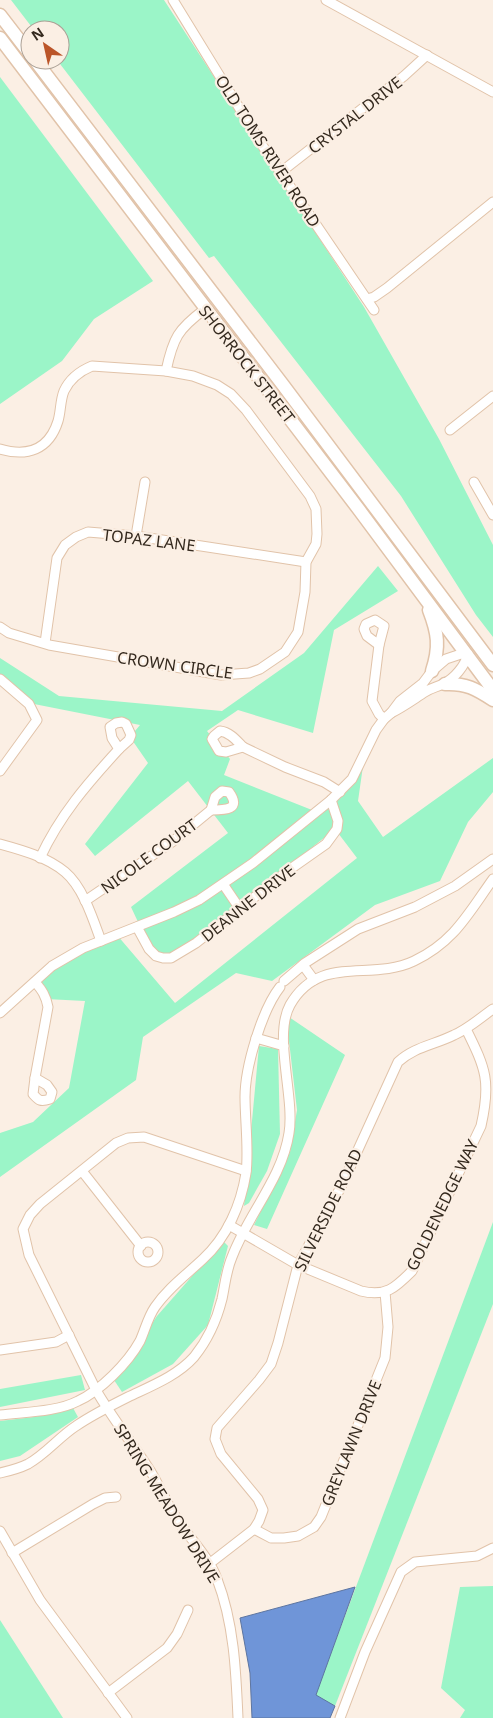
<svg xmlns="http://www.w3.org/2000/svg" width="493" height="1718" viewBox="0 0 493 1718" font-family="'Noto Sans',sans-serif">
<rect width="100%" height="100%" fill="#fbefe4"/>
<g fill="#9bf5c8">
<path d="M11,0H164L364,307L439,439L493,545V637L476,615L401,496L214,256L209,258L57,60H60V30H34Z"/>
<path d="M0,77L153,281L94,319L62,361L0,404Z"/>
<path d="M378,566L398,591L334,630L313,733L238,710L207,731L230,759L224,775L317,812L363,766L358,801L383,837L493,758V792L468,822L440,881L375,905L272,981L236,973L143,1037L136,1080L0,1177V1133L33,1122L69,1088L85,1001L46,999L36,981L98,942L117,935L175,1003L357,858L335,829L178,955L153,954L131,907L228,833L188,781L95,856L85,844L148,763L130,737L140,725L29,703L0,675V658L59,696L222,711L304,653Z"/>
<path d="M286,1015L345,1055L267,1229L254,1225L290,1152L297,1110Z"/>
<path d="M259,1046L278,1049L280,1134L267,1171L249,1203L244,1206Z"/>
<path d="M493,1222V1304L335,1706L315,1696Z"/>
<path d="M223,1241L228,1246L208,1325L173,1364L122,1392L114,1380L157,1316Z"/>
<path d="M81,1375L85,1390L0,1407V1389Z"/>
<path d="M73,1408L78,1417L20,1456L0,1461V1421L34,1417Z"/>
<path d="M493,1586V1718H460L465,1710L441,1688L460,1587Z"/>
<path d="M0,1620L63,1718H0Z"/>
</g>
<path fill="#6f95d8" stroke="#5d75a0" d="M355,1587L316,1695L335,1706L330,1718H252L250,1673L240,1618Z"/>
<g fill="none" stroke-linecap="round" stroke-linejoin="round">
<defs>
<g id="street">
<path d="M173,0L262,145L374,310"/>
<path d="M326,0L493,92"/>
<path d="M281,172L404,76L427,55"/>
<path d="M367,299L374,297L387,288L493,202"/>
<path d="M450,430L493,396"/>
<path d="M0,449C27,457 49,450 58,421C61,411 60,401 64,391C70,378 80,371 92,366L166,371C173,338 178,329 205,309"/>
<path d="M474,482L493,515"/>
<path d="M136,536L145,482"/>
<path d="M375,620L384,626L379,645L367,636L364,629L366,624Z"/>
<path d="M0,627L9,633L49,645L221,675L249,673L260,669L285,652L298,632L305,592L306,562L316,544L317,534L316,509L310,496L246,410L231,394L217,385L193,376L166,371"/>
<path d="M45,643L57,558L65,545L76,537L88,532L136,536L306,562"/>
<path d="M379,645L372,701L379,714L384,719"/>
<path d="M461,654H468C465,666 454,679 443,684C437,687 431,688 425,692C414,699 403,707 391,713L400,701L423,683L432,671L446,659Z"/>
<path d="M0,679L29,704L37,720L0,771"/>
<path d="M122,722L126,724L131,735L129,740L119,749L112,738L110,727L116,723Z"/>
<path d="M220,731C230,732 237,741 243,747L226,752L219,751L212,739L214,736Z"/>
<path d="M243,747L285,767L324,782L340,792"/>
<path d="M222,791L229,792C242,810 225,810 211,810L215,797Z"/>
<path d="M0,844C22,850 47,857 65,872C83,887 93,919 101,941"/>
<path d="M40,858C60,815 87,784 119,749"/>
<path d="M223,884L240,909"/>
<path d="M85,901L172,842L211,810"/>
<path d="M137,927L149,949L156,956L163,958H171L196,943L289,870L326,844L337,829L338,821L331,800"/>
<path d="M303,965L314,980"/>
<path d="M284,981L305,963L358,929L415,907L455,886L493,859"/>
<path d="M35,982C42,990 46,996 48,1007L35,1078"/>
<path d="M0,1013L52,966L83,948L174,912L199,900L253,863L331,800L352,779L376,730L384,719L391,713"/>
<path d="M256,1038L284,1046"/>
<path d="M35,1078L47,1085L52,1092L50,1099C41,1102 39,1101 33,1094Z"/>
<path d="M82,1171L141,1246"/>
<path d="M229,1225L298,1265L361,1291C386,1297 395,1288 412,1271L481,1126C491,1082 486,1069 466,1029"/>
<circle cx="148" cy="1252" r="10"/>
<path d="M0,1350L56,1342L69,1335"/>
<path d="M0,1415C24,1412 57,1412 78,1401C100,1391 128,1363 140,1341C145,1330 148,1317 155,1307C168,1288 186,1275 203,1259C227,1237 241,1205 246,1173C249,1151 245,1120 245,1097C245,1067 262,1010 280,987"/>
<path d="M0,1473C9,1471 20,1468 28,1464C46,1454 59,1437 76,1426C92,1415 110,1406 128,1397C151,1386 177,1376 194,1357C207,1341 217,1319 222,1299C225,1285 226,1271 232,1257C248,1214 282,1179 289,1133C295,1097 273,1036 290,1005C320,953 370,982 414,961C454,942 468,914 493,879"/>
<path d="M254,1529L271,1538H284L298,1536L314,1527L321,1517L385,1358L388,1327L385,1292"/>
<path d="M0,1531L40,1600L127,1718"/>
<path d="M12,1553L93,1504L105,1498L116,1497"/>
<path d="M209,1564L254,1529L259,1521L263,1510L258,1499L221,1454L215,1439L217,1428L259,1380L271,1364L278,1343L298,1265L341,1187L398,1062C414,1047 434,1045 454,1035C468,1029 480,1018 493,1009"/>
<path d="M108,1693L167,1648L177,1634L188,1610"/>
<path d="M238,1718C236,1671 234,1623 217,1579C209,1557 190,1539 177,1519C167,1504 160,1487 151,1472C133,1444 112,1418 96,1390L29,1255L23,1229L30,1215L40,1204L116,1143L128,1138L144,1137L246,1171"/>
<path d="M340,1718L365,1652L401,1572L415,1562L477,1556L493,1548"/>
</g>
<g id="secondary">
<path d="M0,15L30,54"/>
<path d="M0,38L360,511L493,690"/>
<path d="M35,60L283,385L493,665"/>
<path d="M429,610C438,633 440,647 432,671"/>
<path d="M445,684C466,683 476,689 493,700"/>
</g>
</defs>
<use href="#street" stroke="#e1c3a9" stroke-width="11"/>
<use href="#secondary" stroke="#e1c3a9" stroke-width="15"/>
<use href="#street" stroke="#fff" stroke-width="9"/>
<use href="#secondary" stroke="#fff" stroke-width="12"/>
</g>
<g text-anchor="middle" stroke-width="4.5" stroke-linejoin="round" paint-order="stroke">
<g font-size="16" fill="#34291e" stroke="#fbefe4">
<text transform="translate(355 115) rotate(-38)" y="6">CRYSTAL DRIVE</text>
<text transform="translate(268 151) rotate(57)" y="6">OLD TOMS RIVER ROAD</text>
<text transform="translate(247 364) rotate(52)" y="6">SHORROCK STREET</text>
<text transform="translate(149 540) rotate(7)" y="6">TOPAZ LANE</text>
<text transform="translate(175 665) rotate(8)" y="6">CROWN CIRCLE</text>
<text transform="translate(149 856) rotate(-36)" y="6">NICOLE COURT</text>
<text transform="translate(248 903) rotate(-38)" y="6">DEANNE DRIVE</text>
<text transform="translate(442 1205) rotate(-64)" y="6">GOLDENEDGE WAY</text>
<text transform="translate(328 1210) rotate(-64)" y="6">SILVERSIDE ROAD</text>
<text transform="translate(351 1443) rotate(-68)" y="6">GREYLAWN DRIVE</text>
<text transform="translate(167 1503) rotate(58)" y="6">SPRING MEADOW DRIVE</text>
</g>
</g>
<g transform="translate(45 45) rotate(326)"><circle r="24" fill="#fbefe4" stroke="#aba095"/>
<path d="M0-4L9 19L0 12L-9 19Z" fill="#bb5529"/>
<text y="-8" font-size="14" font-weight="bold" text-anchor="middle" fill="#34291e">N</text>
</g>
</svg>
